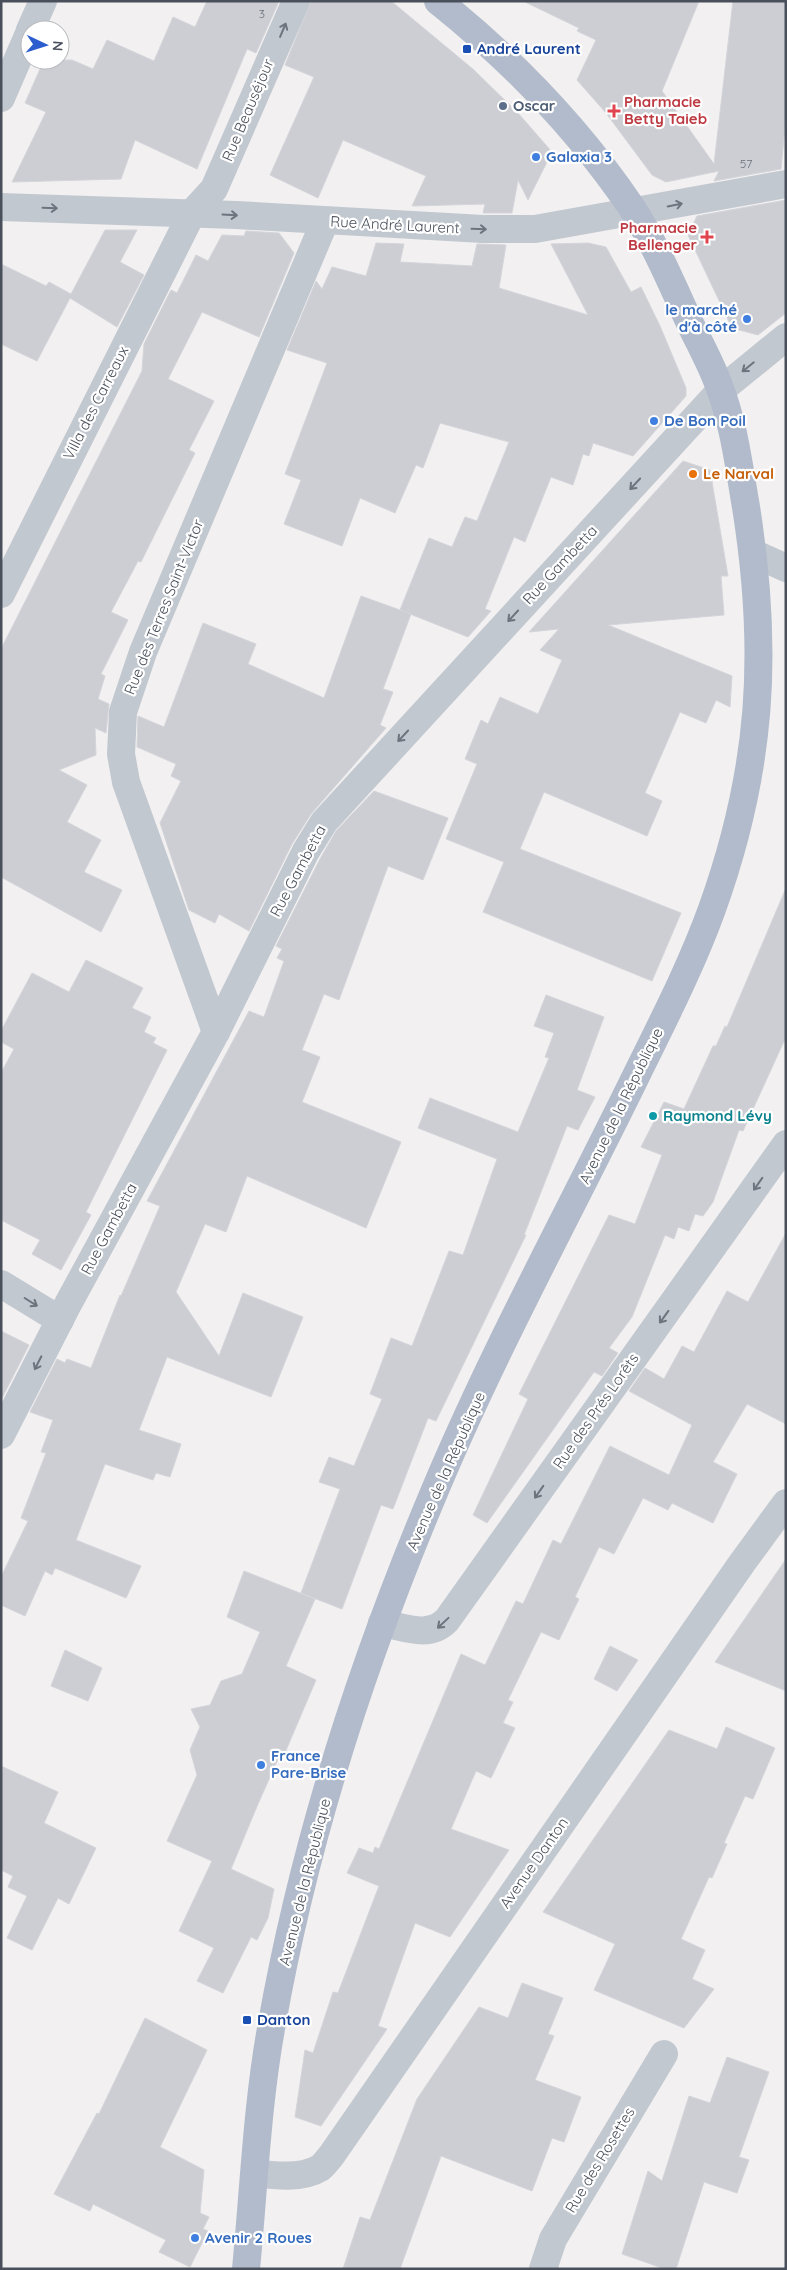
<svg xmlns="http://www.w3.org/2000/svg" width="787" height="2270" viewBox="0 0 787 2270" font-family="Quicksand,sans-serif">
<rect width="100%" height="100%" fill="#f2f0f0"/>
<g fill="#cdced3" stroke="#d4d5da">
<path d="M207,1H279L256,53L247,49L197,169L135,140L121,179L12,182L46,112L25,103L44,60H72L93,69L107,40L154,61L173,17L195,27Z"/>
<path d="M311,1H391L474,70L518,113L552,152L528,200L518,180L512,213H483L485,204L412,206L426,176L343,140L318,198L270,175L314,77L285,65Z"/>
<path d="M523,1H699L662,91L714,164L733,1H786V116L781,169L714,181L719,171L666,182L652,175L606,113L577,80L596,40L577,31L579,28Z"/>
<path d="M786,200V313L758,335L732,328L688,235L697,216Z"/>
<path d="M105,230H137L120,262L144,275L117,327L70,298L37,361L1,344V264L46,286L49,282L71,294Z"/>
<path d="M246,231L279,233L294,253L259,337L202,312L168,379L214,401L189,450L195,453L141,562L138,561L111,612L128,620L101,674L105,676L98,699L109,704L106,733L95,728L96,755L59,770L87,785L67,822L101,840L84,872L122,890L101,932L1,877V649L142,371L144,344L171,290L177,293L196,255L208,261L222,235L244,236Z"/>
<path d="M376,243L404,244L400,262L472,266L477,244L506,245L499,288L588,315L551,244L588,243L606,247L631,292L641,287L660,326L686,388V396L633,456L593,443L589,456L583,454L573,485L551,477L525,542L514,537L485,609L491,611L468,637L400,610L429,538L452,547L465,517L477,521L509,442L440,423L423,468L416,465L395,513L360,498L342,546L284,524L301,480L285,474L327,363L287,350L316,281L322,289L332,267L366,276Z"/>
<path d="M683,461L710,470L728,576H721L724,615L608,625L732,676L730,707L716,700L706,723L680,712L645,793L662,801L647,836L544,792L520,849L681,913L652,981L483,912L504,862L446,839L477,764L465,759L481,720L488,724L500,697L538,714L562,660L540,650L559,629L529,632Z"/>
<path d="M361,596L411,614L383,689L393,692L380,725L386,728L311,814L292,844L249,931L219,914L215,923L189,910L160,823L181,781L171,776L176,764L137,747L138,716L164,727L203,623L256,644L248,664L324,698Z"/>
<path d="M374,791L448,818L423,880L388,866L339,1000L324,994L302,1050L320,1057L302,1102L401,1142L366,1228L247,1176L226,1232L205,1224L176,1292L219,1356L243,1293L303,1317L271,1397L167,1357L139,1430L181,1444L170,1477L156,1473L153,1480L105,1464L76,1540L141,1566L126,1598L55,1568L52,1575L45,1571L25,1616L1,1605V1577L28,1521L21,1518L46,1453L41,1452L53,1420L30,1412L57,1359L65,1363L67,1359L91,1368L120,1295L121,1296L160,1206L147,1201L249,1011L264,1017L284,961L277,958L282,949L276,946L320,859L336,831Z"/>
<path d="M786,888V1037L743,1131L739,1130L713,1202L703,1216L695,1214L689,1231L678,1227L674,1239L665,1235L632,1317L609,1348L618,1353L602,1376L594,1372L487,1523L473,1515L528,1399L519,1394L609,1215L635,1224L662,1155L641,1147L664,1102L684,1109L713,1046H716L725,1026L727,1027Z"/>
<path d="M86,960L143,988L132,1008L151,1017L144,1032L156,1038L153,1043L167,1050L86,1212L91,1215L61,1270L32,1254L40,1240L1,1220V1073L14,1049L1,1042V1031L32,973L69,992Z"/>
<path d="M546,995L604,1017L577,1090L595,1097L578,1130L567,1126L524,1235H526L436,1421L428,1418L393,1509L381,1505L342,1609L301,1593L340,1489L319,1482L329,1457L354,1466L382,1399L370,1394L391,1338L412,1346L449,1251L463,1255L497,1159L418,1128L430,1098L518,1132L549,1058L545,1057L554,1033L534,1026Z"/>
<path d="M786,1233V1424L747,1404L713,1462L737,1474L713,1523L672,1503L668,1510L643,1498L614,1554L599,1547L575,1597L579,1599L559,1640L541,1632L508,1700L513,1702L503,1723L515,1728L491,1778L476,1771L451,1829L509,1850L450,1937L415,1923L378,2026L387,2029L321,2126L295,2117L305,2050L313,2053L333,1992L338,1993L379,1886L347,1873L359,1848L373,1853L375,1847L379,1849L461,1654L485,1665L516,1601L523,1604L553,1540L561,1544L610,1446L669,1475L692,1425L629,1391L645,1368L664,1379L682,1346L694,1352L727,1291L748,1302Z"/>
<path d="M1,1331L29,1345L1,1400Z"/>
<path d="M786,1559V1691L715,1662Z"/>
<path d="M244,1571L315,1599L286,1666L316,1680L284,1755L279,1757L258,1804L231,1869L274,1889L268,1918L257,1940L251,1937L223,1993L197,1981L214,1948L179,1931L212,1861L167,1841L197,1775L190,1750L200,1727L191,1709L210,1705L221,1681L242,1674L260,1632L227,1617Z"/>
<path d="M610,1646L638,1660L617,1691L594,1679Z"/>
<path d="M65,1650L102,1668L88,1701L51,1686Z"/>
<path d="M726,1727L775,1748L753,1799L745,1796L724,1843L727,1844L712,1878L709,1877L681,1939L705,1950L692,1979L714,1989L684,2028L594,1990L615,1944L543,1912L669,1730L717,1749Z"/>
<path d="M1,1766L58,1792L44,1823L96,1848L69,1904L58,1898L32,1950L7,1938L27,1896L8,1887L13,1876L1,1870Z"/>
<path d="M522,1983L563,1998L548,2034L554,2036L535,2080L581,2097L564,2142L552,2138L532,2191L441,2156L400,2269H343L360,2217L370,2220L417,2099L479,2007L508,2018Z"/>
<path d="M145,2018L207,2050L160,2147L204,2170L200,2213L209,2217L203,2229L208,2231L190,2267L159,2252L166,2240L93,2204L90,2211L54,2194L97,2113L99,2114Z"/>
<path d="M727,2057L769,2072L739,2157L749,2160L737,2193L704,2182L676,2269H665L622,2254L648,2171L662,2181L689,2096L710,2103Z"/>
</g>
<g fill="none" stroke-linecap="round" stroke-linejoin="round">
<g stroke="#c2c8d0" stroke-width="28">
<path d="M30,30L43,1"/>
<path d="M1,98L30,31"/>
<path d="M1,207L236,215L483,229H535L786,184"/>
<path d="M753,553L786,568"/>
<path d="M1,594L192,213L214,189L296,1"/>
<path d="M216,1032L126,782L121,754L123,712L143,652L325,221"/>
<path d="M1,1284L60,1320"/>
<path d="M1,1435L68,1304L216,1032L306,851L324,822L721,390L786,337"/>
<path d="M382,1623C404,1627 429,1639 447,1620L786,1144"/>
<path d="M255,2173C275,2176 302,2179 320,2168C324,2165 328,2159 331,2156L742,1563L786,1503"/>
<path d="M543,2269L553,2239L664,2054"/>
</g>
<path stroke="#b2bbcb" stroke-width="28" d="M246,2269C254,2187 257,2104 272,2023C304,1844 360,1669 430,1502C490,1357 566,1219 635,1078C662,1023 691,967 712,909C762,770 769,652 746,507C739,467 734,424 719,386C711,363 698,341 688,319C671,282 654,242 632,208C579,130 512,60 438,1"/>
</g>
<defs><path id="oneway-shaft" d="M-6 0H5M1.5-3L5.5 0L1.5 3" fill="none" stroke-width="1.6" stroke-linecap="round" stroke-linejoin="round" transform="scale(1.25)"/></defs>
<g stroke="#6d747e">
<use href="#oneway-shaft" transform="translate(283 30) rotate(-67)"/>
<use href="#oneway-shaft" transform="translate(675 205) rotate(-11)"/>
<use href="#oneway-shaft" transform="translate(50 208) rotate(2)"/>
<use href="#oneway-shaft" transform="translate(230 215) rotate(3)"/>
<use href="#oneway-shaft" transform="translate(479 229) rotate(2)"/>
<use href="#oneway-shaft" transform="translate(748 367) rotate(141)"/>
<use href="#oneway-shaft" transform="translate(635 484) rotate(133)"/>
<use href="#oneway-shaft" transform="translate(513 616) rotate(133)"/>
<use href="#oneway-shaft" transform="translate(403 736) rotate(133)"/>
<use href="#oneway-shaft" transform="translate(758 1184) rotate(125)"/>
<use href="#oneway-shaft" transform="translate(31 1302) rotate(32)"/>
<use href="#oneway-shaft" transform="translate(664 1317) rotate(126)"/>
<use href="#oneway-shaft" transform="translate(38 1363) rotate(117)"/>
<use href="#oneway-shaft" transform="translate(539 1492) rotate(125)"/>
<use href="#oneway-shaft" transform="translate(443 1623) rotate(137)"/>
</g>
<g fill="#1a4fb4" stroke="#fff" stroke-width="2">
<rect x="462" y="44" width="10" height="10" rx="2.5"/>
<rect x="242" y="2015" width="10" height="10" rx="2.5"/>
</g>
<circle fill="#5c6f8a" stroke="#fff" stroke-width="2" cx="503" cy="106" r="5"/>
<g fill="#e0444e" stroke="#fff" stroke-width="2">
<path d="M611.5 103.5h5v5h5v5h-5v5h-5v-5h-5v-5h5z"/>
<path d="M704.5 229.5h5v5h5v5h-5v5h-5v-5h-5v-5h5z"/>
</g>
<g fill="#3f7fe0" stroke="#fff" stroke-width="2">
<circle cx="536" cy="157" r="5"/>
<circle cx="747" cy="319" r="5"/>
<circle cx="654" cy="421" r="5"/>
<circle cx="261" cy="1765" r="5"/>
<circle cx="195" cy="2238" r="5"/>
</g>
<circle fill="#e8710a" stroke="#fff" stroke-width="2" cx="693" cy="474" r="5"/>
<circle fill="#0f9aa8" stroke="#fff" stroke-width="2" cx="653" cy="1116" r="5"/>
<g text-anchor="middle" stroke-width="4.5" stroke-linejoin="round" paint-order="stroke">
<g font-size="12" fill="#6a7079">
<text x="262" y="18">3</text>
<text x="746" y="168">57</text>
</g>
<g font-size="15" font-weight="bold" fill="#164399" stroke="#fff" text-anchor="start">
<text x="477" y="54">André Laurent</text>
<text x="257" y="2025">Danton</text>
</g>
<g font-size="15" font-weight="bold" fill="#be3a42" stroke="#fff" text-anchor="start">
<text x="624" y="107">Pharmacie<tspan x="624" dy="17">Betty Taieb</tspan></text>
<text x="697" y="233" text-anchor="end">Pharmacie<tspan x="697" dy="17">Bellenger</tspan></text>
</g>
<g font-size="15" font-weight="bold" fill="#4e5e75" stroke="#fff" text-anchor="start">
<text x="513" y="111">Oscar</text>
</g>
<g font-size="15" fill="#49505b" stroke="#fff">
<text transform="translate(248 110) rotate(-67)" y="5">Rue Beauséjour</text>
<text transform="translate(395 225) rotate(3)" y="5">Rue André Laurent</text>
<text transform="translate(96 403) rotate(-63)" y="5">Villa des Carreaux</text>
<text transform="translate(560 565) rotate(-47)" y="5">Rue Gambetta</text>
<text transform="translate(164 607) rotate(-68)" y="5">Rue des Terres Saint-Victor</text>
<text transform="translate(298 871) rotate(-62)" y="5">Rue Gambetta</text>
<text transform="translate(621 1106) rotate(-64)" y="5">Avenue de la République</text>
<text transform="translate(109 1229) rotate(-62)" y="5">Rue Gambetta</text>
<text transform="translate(596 1411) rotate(-55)" y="5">Rue des Prés Lorêts</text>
<text transform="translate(446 1471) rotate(-66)" y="5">Avenue de la République</text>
<text transform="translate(534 1863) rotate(-55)" y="5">Avenue Danton</text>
<text transform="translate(305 1882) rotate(-76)" y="5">Avenue de la République</text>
<text transform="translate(600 2160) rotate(-59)" y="5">Rue des Rosettes</text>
</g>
<g font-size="15" font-weight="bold" fill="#366cbe" stroke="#fff" text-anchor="start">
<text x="546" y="162">Galaxia 3</text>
<text x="737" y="315" text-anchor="end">le marché<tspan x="737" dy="17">d'à côté</tspan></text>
<text x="664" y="426">De Bon Poil</text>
<text x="271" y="1761">France<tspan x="271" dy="17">Pare-Brise</tspan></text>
<text x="205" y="2243">Avenir 2 Roues</text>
</g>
<g font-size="15" font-weight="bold" fill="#c56008" stroke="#fff" text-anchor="start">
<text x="703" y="479">Le Narval</text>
</g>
<g font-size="15" font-weight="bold" fill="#0d838f" stroke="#fff" text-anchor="start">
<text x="663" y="1121">Raymond Lévy</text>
</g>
</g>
<rect width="787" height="2270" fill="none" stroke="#49505b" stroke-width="5"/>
<g transform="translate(45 45) rotate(94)"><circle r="24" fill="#ffffff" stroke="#b6b9bd"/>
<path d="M0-4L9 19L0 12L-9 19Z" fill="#2c5dcf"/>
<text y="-8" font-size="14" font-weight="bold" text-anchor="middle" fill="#49505b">N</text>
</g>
</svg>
